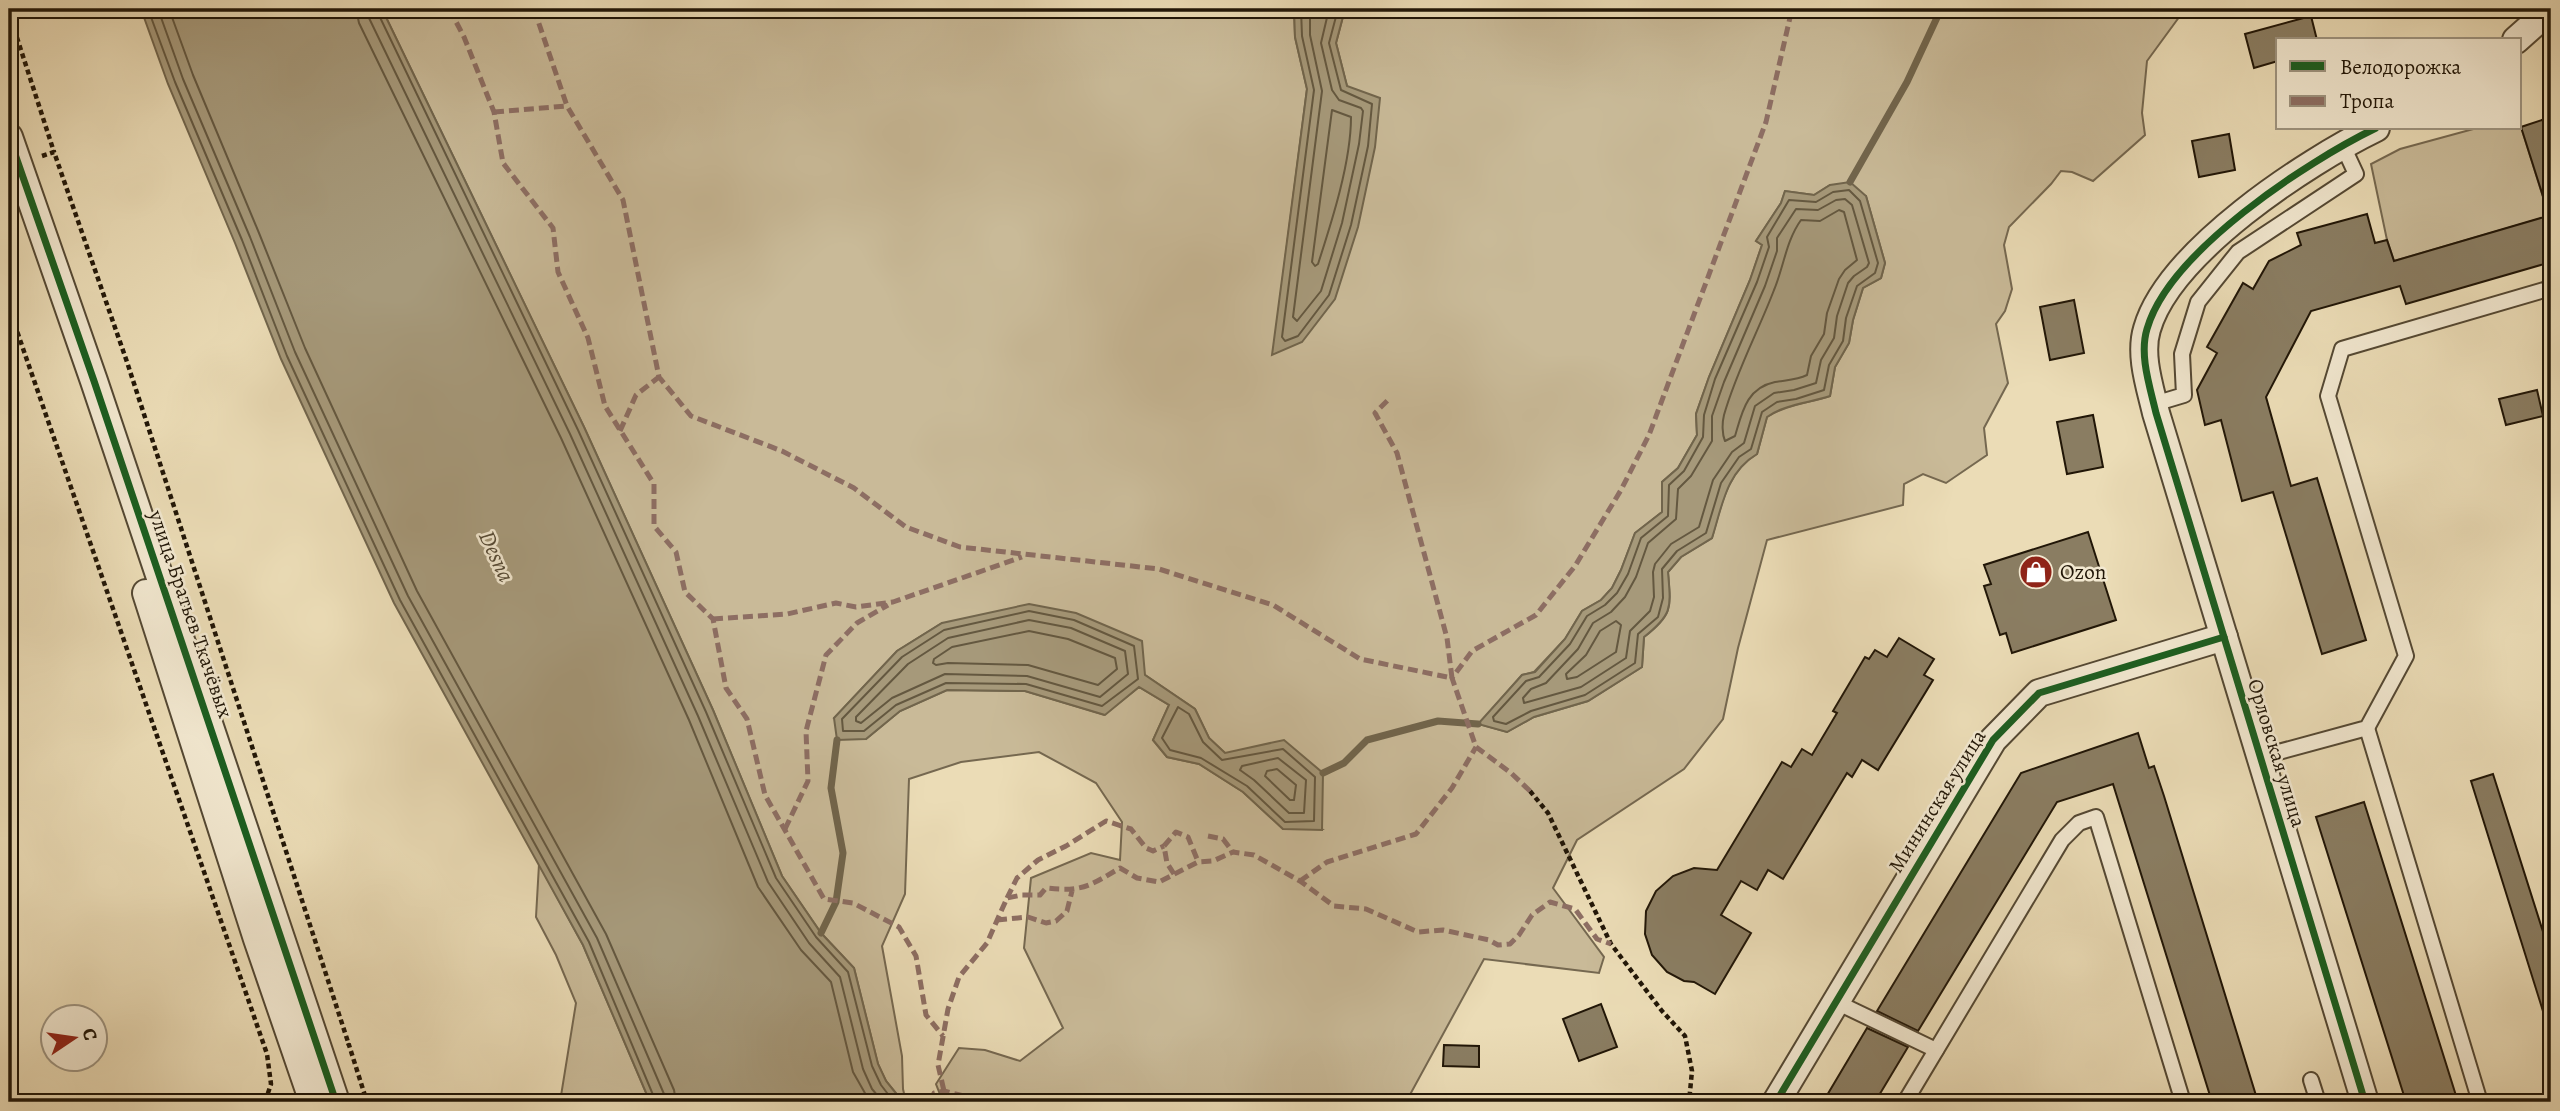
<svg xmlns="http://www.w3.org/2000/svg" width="2560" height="1111" viewBox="0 0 2560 1111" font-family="Alegreya,serif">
<rect width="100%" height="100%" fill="#ebdcb6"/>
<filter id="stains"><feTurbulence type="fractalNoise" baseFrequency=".00286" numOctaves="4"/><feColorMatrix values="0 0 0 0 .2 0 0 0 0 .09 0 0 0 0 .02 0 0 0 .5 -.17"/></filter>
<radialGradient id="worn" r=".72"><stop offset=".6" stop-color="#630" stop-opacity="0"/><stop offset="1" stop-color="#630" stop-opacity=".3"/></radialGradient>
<g fill="#c9ba98" stroke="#756850" stroke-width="2" fill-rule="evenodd">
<path d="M382,9H1294L1295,37L1307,89L1273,354L1347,86L1336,43L1345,9H2185L2147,61L2142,113L2145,135L2093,181L2072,172L2061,171L2051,184L2009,227L2004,245L2012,289L2005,311L1996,324L2008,383L1984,428L1987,455L1946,483L1923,474L1904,484L1903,505L1767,540L1738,648L1723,719L1684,769L1577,840L1553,888L1604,957L1599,973L1484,959L1406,1102H943L936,1084L959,1048L985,1050L1020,1061L1063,1028L1024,948L1031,878L1091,853L1120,860L1122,822L1096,783L1039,752L961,762L909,779L905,894L882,946L902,1056L903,1089L906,1102H903L886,1081L878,1064L854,968L821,933L782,876L713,710L584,427ZM1830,185L1866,196L1885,263L1881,278L1863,288L1853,320L1849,343L1835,367L1830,396C1809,403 1785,405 1767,417L1757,454C1727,472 1721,506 1712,538L1681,557L1668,572C1671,608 1673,615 1644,637L1642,667L1588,701L1534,717L1507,732L1479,724L1522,675L1534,672L1565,639L1582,611L1601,600L1612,588L1621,570L1635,533L1662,512V482L1678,468L1697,435L1696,414L1709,377L1750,280L1762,245L1756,241L1781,203L1785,191L1814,195ZM942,623L1145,675L1195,709L1209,738L1225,753L1322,829H1283L1243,792L1199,764L1167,757L1153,740L1169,705L1139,687L1104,715L1025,691L947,690L900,711L866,739L834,718L897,651Z"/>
<path d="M2520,124L2549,216L2394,261L2387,240L2371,164L2400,149L2477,128H2520Z"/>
<path d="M539,864L583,945L650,1102H560L576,1003L556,955L536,917Z"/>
</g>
<g fill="#a6997a" stroke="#71654c" stroke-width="2">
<path d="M141,9H382L584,427L713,710L782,876L821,933L854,968L878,1064L886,1081L903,1102H650L583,945L394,603L281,359L235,243L168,84Z"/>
<path d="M1294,9H1345L1336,43L1347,86L1380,98L1375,147L1358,227L1335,299L1302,342L1272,355L1307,89L1295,37Z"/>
<path d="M1850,182L1866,196L1885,263L1881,278L1863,288L1853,320L1849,343L1835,367L1830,396C1809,403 1785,404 1767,417L1757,454C1726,472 1722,507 1712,538L1681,557L1668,572C1671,608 1673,614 1644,637L1642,667L1588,701L1534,717L1507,732L1478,724L1522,675L1535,672L1565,639L1582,611L1601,600L1612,588L1621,570L1635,533L1662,512V482L1678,468L1697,435L1696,414L1709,377L1750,280L1762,245L1756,241L1781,203L1785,191L1814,195L1830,185Z"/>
<path d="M1029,604L1076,613L1142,641L1145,675L1195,709L1209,738L1225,753L1284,740L1323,773L1322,830L1283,829L1243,792L1199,764L1167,757L1153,740L1169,705L1139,687L1105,715L1025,691L947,690L900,711L866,739L837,740L834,718L897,651L942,623Z"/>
</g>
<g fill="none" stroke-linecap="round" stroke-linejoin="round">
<g stroke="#645840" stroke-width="2">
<path d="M148,9L175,82L242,240L287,356L400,600L589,942L656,1102"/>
<path d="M158,9L183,79L250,237L295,352L408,596L597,938L664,1094L665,1102"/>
<path d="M169,9L193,75L259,233L305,348L417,591L606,934L674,1090L676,1102"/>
<path d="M356,9L359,23L561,438L689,720L758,887L801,950L831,982L853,1072L870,1102"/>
<path d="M367,9L369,18L570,434L698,716L768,882L809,943L840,977L863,1069L872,1089L883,1102"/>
<path d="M376,9L578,430L706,712L776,878L816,937L848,972L872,1066L881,1085L894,1102"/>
<path d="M1301,9L1302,36L1314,90L1282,337L1285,341L1298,336L1329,295L1351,225L1368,146L1372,104L1341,90L1329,43L1338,9"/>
<path d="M1310,9V35L1322,91L1293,317L1297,321L1321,291L1342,223L1359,144L1363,111L1361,108L1339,100L1332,90L1321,43L1329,9"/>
<path d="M1332,110L1351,117C1351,162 1332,221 1318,264L1315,266L1312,262Z"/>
<path d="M1849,190L1860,201L1878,263L1875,273L1857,286L1846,318L1843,341L1829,365L1824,390L1796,399L1777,402L1762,412L1751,449L1739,457L1721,483L1706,533L1677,551L1662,569L1663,598L1658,617L1638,634L1635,663L1585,695L1531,711L1506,724L1494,721L1493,717L1526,681L1539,677L1570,644L1587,616L1605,605L1617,593L1628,574L1641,538L1668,516L1669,485L1684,471L1703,437L1704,415L1715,379L1757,282L1769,247L1767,237L1789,200L1816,202L1833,192Z"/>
<path d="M1836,200L1845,199L1852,205L1869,263L1867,267L1854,276L1848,283L1837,316L1834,338L1821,360L1816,383L1794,390L1774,393L1755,406L1744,443L1732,452L1713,480L1699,527L1671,544L1655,564L1653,572L1654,597L1650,611L1630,631L1626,658L1581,687L1524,703L1523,698L1531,689L1546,683L1578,649L1593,623L1611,612L1625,597L1636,577L1648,543L1676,519L1678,489L1691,476L1712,441V416L1724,382L1765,286L1777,251V238L1796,209L1818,210Z"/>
<path d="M1839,210L1844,212L1857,260L1845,270L1839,279L1827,313L1824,334L1811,356L1807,375C1797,380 1786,380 1775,382C1746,388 1742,413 1735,436L1725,441C1722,434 1722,423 1724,415C1736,372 1758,332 1774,290C1784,266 1786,241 1801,220L1820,221Z"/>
<path d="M1029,611L1074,620L1134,646L1138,679L1102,706L1026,684L946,683L896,705L864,731H843L842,719L902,657L944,630Z"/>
<path d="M1029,620L1071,628L1125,651L1128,674L1100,697L1027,676L945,674L892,698L861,723L856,721V717L908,664L948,638Z"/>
<path d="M1616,621L1621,625L1616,652L1577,677L1567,679L1566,674L1586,655L1600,631Z"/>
<path d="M1029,631L1068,639L1115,658L1117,669L1098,685L1028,665L948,663L936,665L933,663L934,659L952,647Z"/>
<path d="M1178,707L1189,714L1203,742L1222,760L1283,749L1315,777L1314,821L1285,822L1247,786L1201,758L1170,750L1162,738Z"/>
<path d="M1278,758L1306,780L1304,813H1289L1254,780L1240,770L1242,766Z"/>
<path d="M1277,769L1296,785L1294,800H1290L1265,776L1267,771Z"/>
</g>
<g stroke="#71654c" stroke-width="7">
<path d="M1850,182L1907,82L1941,9"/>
<path d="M1323,773L1344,763L1367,740L1438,721L1478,724"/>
<path d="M821,933L836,902L843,853L831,788L837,740"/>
</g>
</g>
<g fill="#8a7d62" stroke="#211607" stroke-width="2">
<path d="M2311,16L2317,40H2278V61L2254,68L2245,34Z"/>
<path d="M2551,117V208L2547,209L2521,127Z"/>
<path d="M2229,134L2235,170L2199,177L2192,141Z"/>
<path d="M2367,214L2375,243L2387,240L2394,261L2551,215V262L2406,304L2400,286L2311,311L2266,397L2291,486L2317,478L2366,640L2322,654L2273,492L2242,501L2221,420L2205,425L2197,390L2217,353L2207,347L2243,283L2253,289L2269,261L2301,245L2297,233Z"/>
<path d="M2074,300L2084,353L2050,360L2040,307Z"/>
<path d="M2537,390L2543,416L2506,425L2499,399Z"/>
<path d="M2093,415L2103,467L2067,474L2057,422Z"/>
<path d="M2088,532L2116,620L2012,653L2006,633L2000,635L1984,586L1991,584L1984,565Z"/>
<path d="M1899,638L1934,659L1924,675L1933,680L1878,770L1862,760L1852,777L1847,773L1783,879L1768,870L1757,890L1741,881L1721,915L1751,933L1715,994L1694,982L1684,981L1667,972L1652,955L1645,934L1646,911L1656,891L1673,876L1694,868L1717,870L1782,762L1791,767L1802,749L1812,755L1837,713L1833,711L1865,657L1869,659L1875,650L1887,657Z"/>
<path d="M2138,733L2149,768L2154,766L2164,796L2258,1102H2212L2113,784L2057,802L1918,1031L1877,1011L2021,773Z"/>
<path d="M2493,774L2551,957V1024H2547L2471,781Z"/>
<path d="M2364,802L2458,1102H2406L2316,817Z"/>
<path d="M1601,1004L1617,1047L1579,1061L1563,1019Z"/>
<path d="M1867,1028L1908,1047L1875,1102H1823Z"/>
<path d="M1444,1045L1479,1046V1067L1443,1066Z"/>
</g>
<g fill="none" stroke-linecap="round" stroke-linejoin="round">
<defs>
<g id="service">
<path d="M2154,404L2184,395L2182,354L2198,302L2238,252L2356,174L2343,146"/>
<path d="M2367,728L2480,1102"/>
<path d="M2260,757L2367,728L2406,656L2328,396L2342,349L2551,288"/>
<path d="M1836,1002L1936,1050"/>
<path d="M2311,1080L2318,1102"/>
<path d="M1905,1102L2062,840L2079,823L2096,817L2183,1102"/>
</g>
<g id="minor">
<path d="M2516,40L2551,9"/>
<path d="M9,137L94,381L336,1102"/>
<path d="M146,593L257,939L313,1102"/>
<path d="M1776,1102L1993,740L2039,693L2224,637"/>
<path d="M2365,1102L2156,413C2150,387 2139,355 2147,329C2169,252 2306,162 2376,128"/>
</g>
</defs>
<use href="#service" stroke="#544833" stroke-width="18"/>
<use href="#minor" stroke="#544833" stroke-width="30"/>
<g stroke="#211607" stroke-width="4.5" stroke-dasharray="5 3.5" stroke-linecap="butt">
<path d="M9,13L54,152"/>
<path d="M42,156L54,152L127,362L349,1045"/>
<path d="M9,308L267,1054L271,1084L265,1102"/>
<path d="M1530,791L1548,813L1611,944L1662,1011L1685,1036L1692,1071L1689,1102"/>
<path d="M347,1046L349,1045L367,1102"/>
</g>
<use href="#service" stroke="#f2e8d0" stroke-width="14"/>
<use href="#minor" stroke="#f2e8d0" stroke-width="26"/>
<g stroke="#8d6e63" stroke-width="5" stroke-dasharray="10 5" stroke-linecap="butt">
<path d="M454,9L452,14L464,37L494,112L503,163L553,228L558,272L588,338L605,406L654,484V526L676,552L685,592L713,619L726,688L747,719L765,795L824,899L853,903L899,927L916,956L926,1015L943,1036"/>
<path d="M534,9L567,106L623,200L659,377L691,416L782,451L854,488L906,527L960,547L1159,569L1273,605L1360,659L1452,678L1447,638L1397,453L1375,413L1390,398"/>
<path d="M494,112L567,106"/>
<path d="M620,431L636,395L659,377"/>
<path d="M713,619L787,614L836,603L856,607L893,602L1022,557"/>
<path d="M1530,791L1511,773L1476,747L1452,678L1472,651L1536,615L1575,566L1621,490L1649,435L1766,122L1792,9"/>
<path d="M785,829L808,781L806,731L826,655L857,623L888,605"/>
<path d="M1208,836L1223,839L1233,852"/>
<path d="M1174,874L1167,863L1164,846L1176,832L1188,837L1197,859"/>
<path d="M1300,881L1327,862L1416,834L1452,788L1476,747"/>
<path d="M1007,898L1017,878L1038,860L1066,846L1106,821L1131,829L1146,848L1153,851L1164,846"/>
<path d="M997,920L1028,917L1046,923L1056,921L1067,911L1072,891"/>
<path d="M932,1102L934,1093L944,1091L988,1102"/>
<path d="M952,1102L944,1091L938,1065L948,1009L959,977L987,943L1007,898L1022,895H1040L1046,888C1083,892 1089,886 1120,868L1137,878L1159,882L1198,862L1213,861L1233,852L1254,855L1300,881L1334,906L1366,909L1418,932L1443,930L1489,940L1498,945L1510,944L1519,935L1532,915L1550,902L1575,909L1597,939L1611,944"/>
</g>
<defs>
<g id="cycleway">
<path d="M9,137L94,381L336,1102"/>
<path d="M1776,1102L1993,740L2039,693L2224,637"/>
<path d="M2365,1102L2156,413C2150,387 2139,355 2147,329C2169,252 2306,162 2376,128"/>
</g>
</defs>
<use href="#cycleway" stroke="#f2e8d0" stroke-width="11"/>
<use href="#cycleway" stroke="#1b5e20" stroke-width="7"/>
</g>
<defs>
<symbol id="shop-disc" viewBox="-11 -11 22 22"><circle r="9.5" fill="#8f2418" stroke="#f2e8d0"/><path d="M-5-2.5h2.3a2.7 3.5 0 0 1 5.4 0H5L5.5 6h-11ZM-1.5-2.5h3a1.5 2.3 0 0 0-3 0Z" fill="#fff"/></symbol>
</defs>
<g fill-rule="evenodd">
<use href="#shop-disc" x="2017" y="553" width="38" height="38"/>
</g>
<g text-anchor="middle" stroke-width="5" stroke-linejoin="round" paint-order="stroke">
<g font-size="21" fill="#211607" stroke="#f2e8d0" text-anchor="start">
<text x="2060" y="579">Ozon</text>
</g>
<g font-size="21" fill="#211607" stroke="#f2e8d0">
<text transform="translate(191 614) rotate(71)" y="7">улица Братьев Ткачёвых</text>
<text transform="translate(2277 753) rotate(73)" y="7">Орловская улица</text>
<text transform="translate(1937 801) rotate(-58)" y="7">Мининская улица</text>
</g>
<g font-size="23" font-style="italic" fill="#564a35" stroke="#f2e8d0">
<text transform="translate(497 556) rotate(65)" y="8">Desna</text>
</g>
</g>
<rect width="2560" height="1111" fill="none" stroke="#ebdcb6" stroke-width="35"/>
<rect x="10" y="10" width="2539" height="1090" fill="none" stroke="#211607" stroke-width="3.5"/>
<rect x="18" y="18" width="2525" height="1076" fill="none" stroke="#211607" stroke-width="2"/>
<rect x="2276" y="38" width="245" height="91" fill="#f2e8d0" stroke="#9e9480" stroke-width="2"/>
<rect x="2290" y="61" width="35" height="10" fill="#1b5e20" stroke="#9e9480" stroke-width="2"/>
<text x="2340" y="74" font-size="21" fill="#211607">Велодорожка</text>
<rect x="2290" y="96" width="35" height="10" fill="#8d6e63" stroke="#9e9480" stroke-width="2"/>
<text x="2340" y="108" font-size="21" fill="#211607">Тропа</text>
<g transform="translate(74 1038) rotate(77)"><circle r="33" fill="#f2e8d0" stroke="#9e9480" stroke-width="2"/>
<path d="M0-5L12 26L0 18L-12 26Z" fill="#8f2418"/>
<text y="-10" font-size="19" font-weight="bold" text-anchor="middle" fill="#211607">С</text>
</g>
<rect width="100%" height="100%" filter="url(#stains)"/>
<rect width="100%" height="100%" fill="url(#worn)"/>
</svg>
